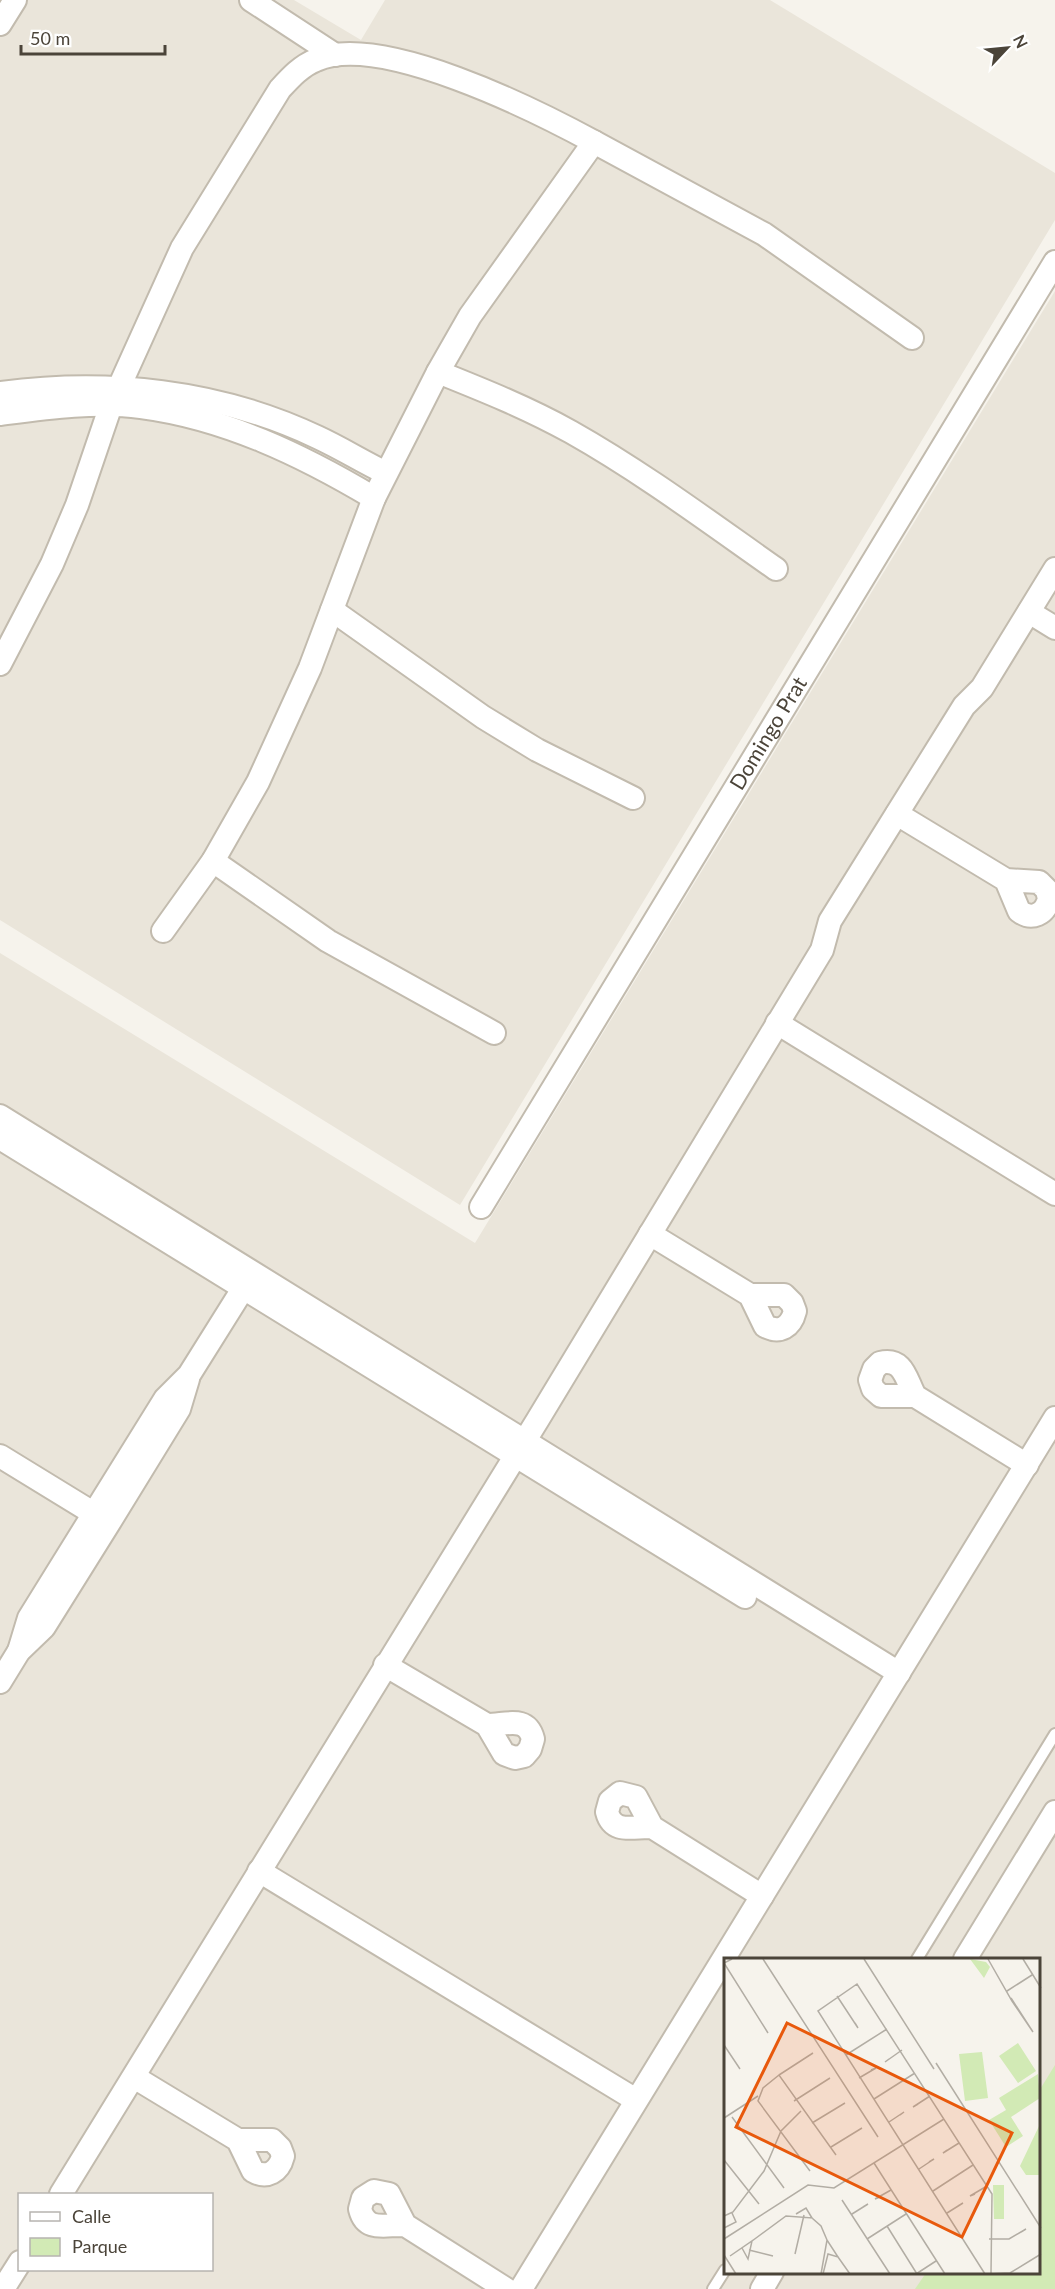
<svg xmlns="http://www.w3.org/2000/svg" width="1055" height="2289" viewBox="0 0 1055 2289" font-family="Lato,sans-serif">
<rect width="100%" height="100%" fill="#f6f3ec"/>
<g fill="#eae5da" fill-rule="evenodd">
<path d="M0,0H294L361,40L385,0H770L1055,173V220L460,1205L0,920Z"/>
<path d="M1055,291V2289H0V953L475,1243ZM725,1959H1038V2272H725ZM20,2194H212V2270H20Z"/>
</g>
<path fill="#d2eab5" d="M1055,2065V2289H915L926,2273L1038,2272L1039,2091Z"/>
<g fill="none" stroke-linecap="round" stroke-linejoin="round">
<defs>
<g id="service">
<path d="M917,1959L1055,1734"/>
<path d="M713,2289L725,2270"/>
</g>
<g id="minor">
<path d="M251,0L335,55"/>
<path d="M0,24L15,0"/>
<path d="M594,142L764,234L912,338"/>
<path d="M438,372C483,390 528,408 571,432C642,472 709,522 776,569"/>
<path d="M0,393C108,379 218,390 317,437C341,448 363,462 386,473"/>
<path d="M0,414C46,408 95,401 141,407C225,418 302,455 374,498"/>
<path d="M332,610L483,717L537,750L633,798"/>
<path d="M1029,612L1055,628"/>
<path d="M0,664L52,564L77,505L111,405L182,248L280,89C291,77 301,66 316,60C380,32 535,110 594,142L470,316L438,372L374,498L310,668L258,782L213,861L163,931"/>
<path d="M897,814L1006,880L1039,882L1047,890L1049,899C1045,914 1032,921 1019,911L1006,880"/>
<path d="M213,861L328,941L494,1033"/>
<path d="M777,1023L1055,1194"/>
<path d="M0,1116L899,1673"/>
<path d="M0,1138L745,1597"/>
<path id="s1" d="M481,1207L1055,262"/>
<path d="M650,1234L750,1295H784L792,1303L795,1311C791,1327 780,1334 765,1326L750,1295"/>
<path d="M915,1396C906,1380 904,1357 880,1363L874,1369L870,1380L873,1389L881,1396H915L1027,1465"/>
<path d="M0,1456L106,1521"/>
<path d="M19,1651L29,1618L165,1399L189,1375L251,1276"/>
<path d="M385,1665L487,1725L504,1754L515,1758L524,1756L530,1749L533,1739C527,1715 506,1725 487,1725"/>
<path d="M0,1682L19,1651L44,1627L109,1523L179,1409L188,1379"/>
<path d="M652,1827C634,1826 613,1835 607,1812L610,1801L620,1793L636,1797L652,1827L762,1896"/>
<path d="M259,1871L636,2100"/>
<path d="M965,1959L1055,1812"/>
<path d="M134,2077L238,2140H272L280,2148L283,2156C279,2172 267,2179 253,2171L238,2140"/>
<path d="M61,2194L537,1421L822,950L830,921L964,706L982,688L1055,569"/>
<path d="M405,2225C386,2224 366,2233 360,2209L363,2198L374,2191L389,2194L405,2225L506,2289"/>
<path d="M3,2289L20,2262"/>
<path d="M521,2289L1055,1418"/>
<path d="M762,2289L772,2272"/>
</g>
</defs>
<use href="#service" stroke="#c2bbae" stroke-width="14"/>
<use href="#minor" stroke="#c2bbae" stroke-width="26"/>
<use href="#service" stroke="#fff" stroke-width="10"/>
<use href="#minor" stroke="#fff" stroke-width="22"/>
</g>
<g text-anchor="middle" stroke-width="6" stroke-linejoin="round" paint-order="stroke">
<g font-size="21" fill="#4b4439" stroke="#fff">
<text dy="7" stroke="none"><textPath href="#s1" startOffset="554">Domingo Prat</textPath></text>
</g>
</g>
<g transform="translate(724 1958)">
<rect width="316" height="316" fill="#f6f3ec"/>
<path d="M246,1L262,4L266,9L260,20ZM294,85L312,113L294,125L275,98ZM258,94L264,140L241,143L235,96ZM314,116L316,140L287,159L299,178L282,189L265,162L282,152L275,140ZM316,166V217H302L296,208ZM269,227H280V261H270Z" fill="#d2eab5"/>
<path fill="none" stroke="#b2ada4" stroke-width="1.5" d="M8,1L0,5L44,75M39,1L154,179M140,1L210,111M264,1L288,43L309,74L287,40M299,1L317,30M283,33L308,17M113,38L134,70L131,65M0,87L16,111M122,97L163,71M165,101L161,104L178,92M212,105L317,270M55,117L89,95M135,120L152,110L147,112M150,141L191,115M70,143L106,120M194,146L189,149L206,138M8,159L60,230M0,160L34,138M165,164L180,154L176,157M88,165L121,145M107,189L138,170M223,192L219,195L235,185M0,202L35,246M150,205L221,316M195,211L210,201L205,204M86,213L34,143L39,130L55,117L112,197M209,233L249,207M251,236L246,238L263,228M156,239L151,241L167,232M118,242L166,316M223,255L239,245L234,248M128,256L144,246L139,249M0,258L9,254L40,213L57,173L77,153M88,260L97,268L103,282M163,268L193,316M0,270L12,264L8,255M0,281L84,227L110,230L220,161M143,281L182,256M265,281H285L302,271L297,274M28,283L62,258L88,260L82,250L72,256M25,292L49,298M71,296L80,257M0,297L12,316M6,298L28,283L24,301L18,290M114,299L126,316M97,316L103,282L114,299L104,296L99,316M192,316L212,303M261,316L94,53L133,26L268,236L267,316M264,316L286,315L317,296"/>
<path fill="#e8590c" fill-opacity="0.15" stroke="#e8590c" stroke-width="3" d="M63,65L288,175L238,279L12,169Z"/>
<rect width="316" height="316" fill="none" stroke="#4b4439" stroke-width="3"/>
</g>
<rect x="18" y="2193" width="195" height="78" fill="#ffffff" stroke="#b7b4b0" stroke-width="1.5"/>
<rect x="30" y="2212" width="30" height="9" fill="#ffffff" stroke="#b7b4b0" stroke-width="1.5"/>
<text x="72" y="2223" font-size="18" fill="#4b4439">Calle</text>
<rect x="30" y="2238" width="30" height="18" fill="#d2eab5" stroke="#b7b4b0" stroke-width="1.5"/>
<text x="72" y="2253" font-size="18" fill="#4b4439">Parque</text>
<g transform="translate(1007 48) rotate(64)" stroke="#ffffff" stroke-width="4.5" paint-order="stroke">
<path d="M0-4.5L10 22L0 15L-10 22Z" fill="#4b4439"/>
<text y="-9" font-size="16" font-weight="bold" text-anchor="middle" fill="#4b4439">N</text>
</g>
<path d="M21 45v9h144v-9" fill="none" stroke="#4b4439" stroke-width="3"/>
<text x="30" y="45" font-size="18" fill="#4b4439" stroke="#ffffff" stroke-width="4.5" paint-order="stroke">50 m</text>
</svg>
